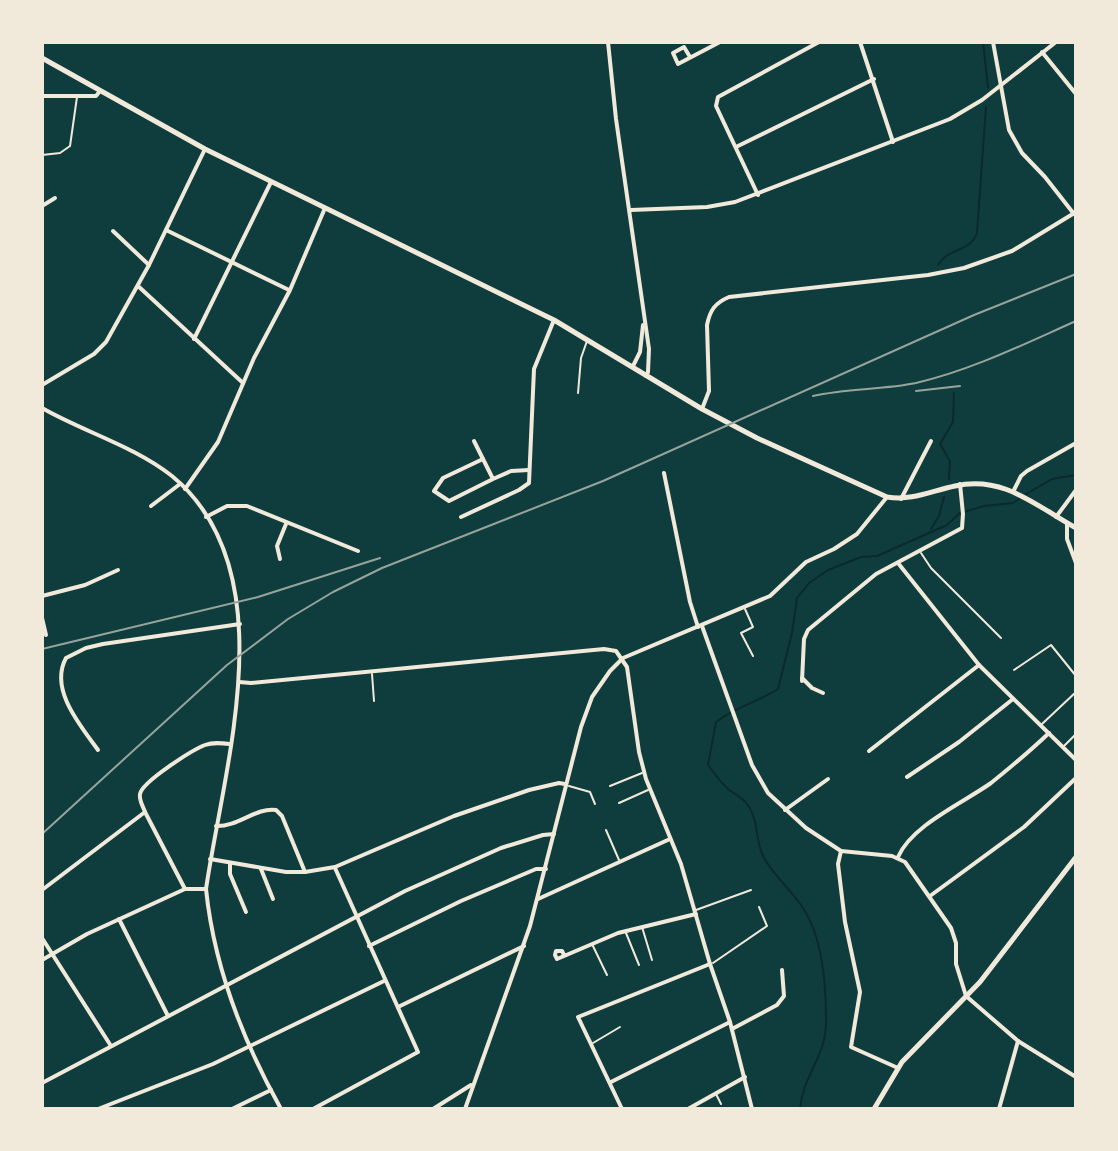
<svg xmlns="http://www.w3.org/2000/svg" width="1118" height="1151" viewBox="0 0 1118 1151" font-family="'Zilla Slab',serif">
<rect width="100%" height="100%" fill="#0f3d3e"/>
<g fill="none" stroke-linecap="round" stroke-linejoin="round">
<g stroke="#0a2a2b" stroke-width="2">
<path d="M983,42L988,88"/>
<path d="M938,265C948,247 970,253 977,233L986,107"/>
<path d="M949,479L950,461L940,444L953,422L954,393"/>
<path d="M1026,494L1052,479L1076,475"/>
<path d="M931,529L939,516L944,497"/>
<path d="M800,1109C803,1074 826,1058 826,1022C826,984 823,936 801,905C789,888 773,875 763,856C755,840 759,819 747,804C743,798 734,794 728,789C720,782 714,773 708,765L716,722C735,707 758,702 778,689L792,633L797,598L809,583L828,570L861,557L877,556L947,525L960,513L984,506L1013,503L1021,498"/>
</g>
<g stroke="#f1e9da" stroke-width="2">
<path d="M42,155L60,153L70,146L77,97"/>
<path d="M578,393L581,358L587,341"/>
<path d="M921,553L931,568L1001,638"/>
<path d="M745,609L753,627L741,633L753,656"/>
<path d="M1014,670L1051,645L1076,676"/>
<path d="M372,674L374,701"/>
<path d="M1042,724L1076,692"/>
<path d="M1064,746L1076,734"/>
<path d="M569,786L590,792L595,804"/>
<path d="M610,786L642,773"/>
<path d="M619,803L648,790"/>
<path d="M606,830L619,860"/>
<path d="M696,910L751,890"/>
<path d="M642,927L652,960"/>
<path d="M626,933L639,965"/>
<path d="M592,944L607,975"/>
<path d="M713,963L767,926L759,907"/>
<path d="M593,1043L620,1027"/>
<path d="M716,1094L721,1104"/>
</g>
<g stroke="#f1e9da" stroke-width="4">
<path d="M608,42L616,119L649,349L648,372L646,376"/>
<path d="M860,42L893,142"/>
<path d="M993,42L1009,130L1022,153L1045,177L1074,214"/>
<path d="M1042,52L1076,94"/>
<path d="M690,57L684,47L673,53L678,64L720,42"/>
<path d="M42,96H96L100,91"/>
<path d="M736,147L874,79"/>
<path d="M758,195L716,106L718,97L819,42"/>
<path d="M42,206L55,198"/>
<path d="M631,210L707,207L735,202L950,119L982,100L1056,42"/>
<path d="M166,230L289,290"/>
<path d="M113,231L149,265"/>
<path d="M138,286L243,383"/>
<path d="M194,339L271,182"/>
<path d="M633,366L640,352L643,325"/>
<path d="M42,385L94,354L106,342L149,265L205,149"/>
<path d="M42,408C84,432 134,446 172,476C287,571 224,765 206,889C214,967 243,1041 281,1109"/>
<path d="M702,409L709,391L707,325C710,310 715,303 729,297L928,275L964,268L1012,251L1076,212"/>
<path d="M474,441L483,459"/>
<path d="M664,473L690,602L698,627"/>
<path d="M493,479L449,501L434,491L443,478L483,459L493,479L511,471L529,470"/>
<path d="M185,489L218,442L254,358L290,290L325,208"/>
<path d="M1014,490L1021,476L1027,471L1076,443"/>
<path d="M901,499L931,441"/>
<path d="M151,506L180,484"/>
<path d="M206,517L227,506H247L358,551"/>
<path d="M461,517L519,490L529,483L534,369L554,320"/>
<path d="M1056,517L1076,490"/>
<path d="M1067,524V539L1076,563"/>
<path d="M280,559L277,546L286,524"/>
<path d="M898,563L979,665L1076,760"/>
<path d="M42,596L85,585L118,570"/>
<path d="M42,618L46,635"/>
<path d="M702,626L752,765L768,793L806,828L841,851L892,856L905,862L951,928L956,943V964L966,996L1018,1041L1076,1077"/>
<path d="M802,678L812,688L823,693"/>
<path d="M802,681L804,639L808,630L876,574L962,528L963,514L960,484"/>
<path d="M239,682L251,683L604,649L616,651L627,667L639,752L646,779L681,864L710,964L730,1022L752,1109"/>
<path d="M98,750C80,725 49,689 66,658L86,648L103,644L240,624"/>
<path d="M869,751L979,665"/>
<path d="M907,777L959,742L1013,699"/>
<path d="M785,810L828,779"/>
<path d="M216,826C238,827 256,807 276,810L282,816L305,872"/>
<path d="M841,851L838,864L845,922L860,992L851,1047L898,1068"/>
<path d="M898,857C912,825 963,803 991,783C1011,767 1030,751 1049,733"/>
<path d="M210,859L286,872H305L335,867L454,816L529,790L559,783L565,784"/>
<path d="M230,863V874L246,912"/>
<path d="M261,869L273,899"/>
<path d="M185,889L145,812C143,806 139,801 140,794C142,782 192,750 205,745C213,742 221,743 230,744"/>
<path d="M42,890L145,812"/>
<path d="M930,896L1024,827L1076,778"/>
<path d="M538,899L670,839"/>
<path d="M119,919L168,1016"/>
<path d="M42,938L111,1046"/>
<path d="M369,946L461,901L536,869H546"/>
<path d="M564,955L562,951H556L555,955L557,959L618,933L696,914"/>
<path d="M42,960L87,934L185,889H206"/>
<path d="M398,1007L524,946"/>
<path d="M732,1029L777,1005L784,996L782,970"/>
<path d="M611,1082L730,1022"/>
<path d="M42,1083L405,891L501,848L543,835L554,834"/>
<path d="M42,1108V1109"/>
<path d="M98,1109L213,1064L384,981"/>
<path d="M232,1109L271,1090"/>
<path d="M313,1109L418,1052L335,868"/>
<path d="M433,1109L471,1085"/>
<path d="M465,1109L530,926L581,727L592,697L610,671L623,658L770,596L806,562L834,549L857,534L887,497"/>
<path d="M622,1109L578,1017L710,964"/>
<path d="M688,1109L745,1077"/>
<path d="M999,1109L1018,1041"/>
</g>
<path stroke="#f1e9da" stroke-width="5" d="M874,1109L902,1062L980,982L1076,857"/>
<path stroke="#f1e9da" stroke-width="5" d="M42,58L205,149L554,320L702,409L757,438L887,497C912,501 931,491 955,486C1004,475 1036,506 1076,528"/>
<g stroke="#97a49c" stroke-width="2">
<path d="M916,391L960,386"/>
<path d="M813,396C847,388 882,390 916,383C972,370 1024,344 1076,321"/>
<path d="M42,649L258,597L380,558"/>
<path d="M42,834L227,665L288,619L333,592L382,568L603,481L974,315L1076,274"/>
</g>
</g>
<rect width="1118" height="1151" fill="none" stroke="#f1e9da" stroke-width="88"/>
</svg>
